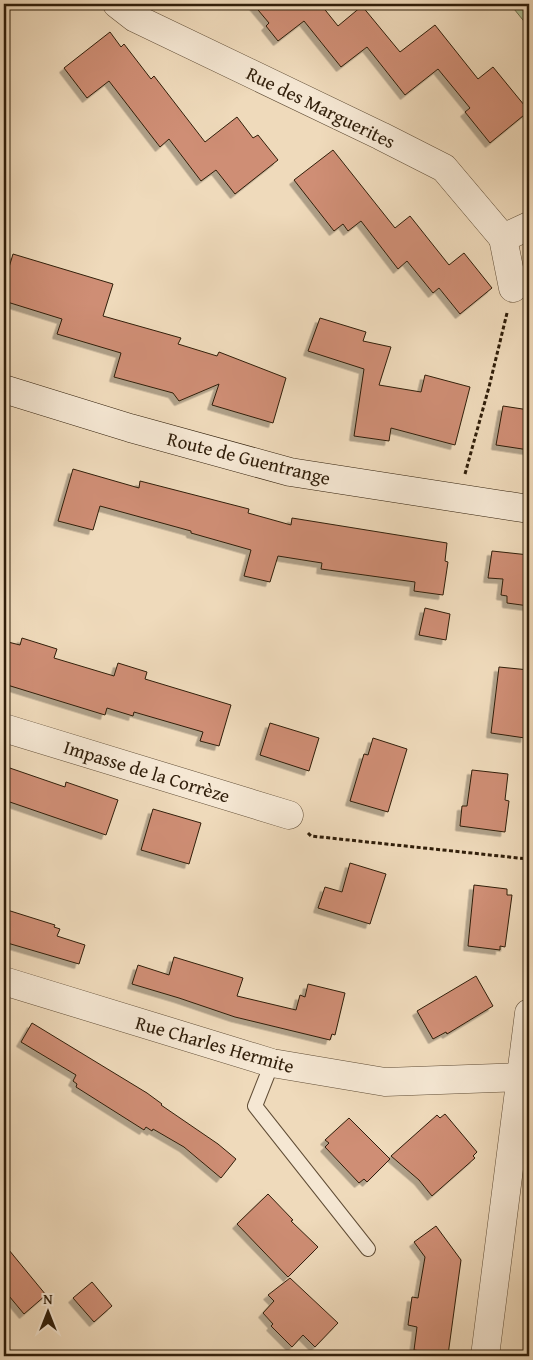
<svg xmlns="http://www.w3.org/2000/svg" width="533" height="1360" viewBox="0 0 533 1360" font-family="'Gentium Book Plus',serif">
<defs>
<filter id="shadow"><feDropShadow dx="-4.5" dy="4.5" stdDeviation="0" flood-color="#0004"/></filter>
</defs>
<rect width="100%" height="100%" fill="#efdabb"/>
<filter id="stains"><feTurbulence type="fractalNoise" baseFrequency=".004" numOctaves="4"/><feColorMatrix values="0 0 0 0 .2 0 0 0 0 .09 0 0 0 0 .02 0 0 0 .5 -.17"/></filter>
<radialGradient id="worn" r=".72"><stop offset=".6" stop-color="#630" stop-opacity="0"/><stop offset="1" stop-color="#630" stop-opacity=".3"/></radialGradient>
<path fill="#b2c195" stroke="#717050" d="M510,4H529V23L527,25Z"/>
<g fill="#cf8e75" stroke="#301e0a" filter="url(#shadow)">
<path d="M253,4H325L322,6L338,26L362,6L400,52L435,25L478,79L493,67L529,111L490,143L465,112L470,108L438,69L405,95L367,47L341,67L304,21L278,41L266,26L269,23Z"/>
<path d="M110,32L121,47L124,44L151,79L154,76L205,142L237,117L253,138L258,135L278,160L235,194L216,170L201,181L169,139L160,147L109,81L87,98L64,68Z"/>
<path d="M333,150L395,228L410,216L449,265L464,253L492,288L460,314L439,288L433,293L407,261L398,269L361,221L348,231L343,224L334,231L294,180Z"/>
<path d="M13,254L113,284L103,316L181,338L178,344L217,356L219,352L286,378L273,423L212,405L219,384L179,401L173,393L114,377L121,353L57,334L62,319L4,301V284Z"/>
<path d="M320,318L366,332L363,341L391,347L379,385L421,392L425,375L470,387L455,445L391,428L389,441L354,436L364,369L308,351Z"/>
<path d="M503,406L529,410V450L496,445Z"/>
<path d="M73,469L139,488L140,481L249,509L248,513L291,525L292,518L447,543L445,561L448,562L443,595L414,591L415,582L321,569L322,563L278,556L270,582L244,576L251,550L191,533V531L100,506L93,530L58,521Z"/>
<path d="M492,551L529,555V606L507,603V596L501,595L503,579L488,578Z"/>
<path d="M425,608L450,614L446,640L419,635Z"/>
<path d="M22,638L57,649L54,658L114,676L118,663L147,672L145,679L231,705L219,746L200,741L203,732L134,712L133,716L107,708L105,715L4,684V641L20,645Z"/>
<path d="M499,667L529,670V721H527L525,738L491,733Z"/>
<path d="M270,723L319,738L309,771L260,755Z"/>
<path d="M373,738L407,749L388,812L350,801L364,754L368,755Z"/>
<path d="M4,766L65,787L66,782L118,800L106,835L4,800Z"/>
<path d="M472,770L508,774L505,800L509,801L505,832L460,826L462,806H467Z"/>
<path d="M153,809L201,823L189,864L141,850Z"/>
<path d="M350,863L386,874L370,924L318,908L325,887L342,892Z"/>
<path d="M474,885L507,889V895H512L505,947L500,946V950L468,946Z"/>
<path d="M4,909L55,925L54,927L60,929L57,936L85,945L79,964L4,942Z"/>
<path d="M174,957L243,978L237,996L296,1010L300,995L305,997L308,984L345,993L335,1035L332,1034L330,1040L235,1017L179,998L132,984L138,965L169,975Z"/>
<path d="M476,976L493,1006L447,1034L446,1032L433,1039L417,1011Z"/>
<path d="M32,1023L147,1093L162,1104L161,1105L218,1144L236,1159L221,1178L184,1147L153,1129L152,1131L146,1127L144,1130L76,1087L77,1084L73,1081L76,1075L21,1042Z"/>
<path d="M445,1114L477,1152L473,1156L475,1158L432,1196L419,1180L391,1156L437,1115L440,1118Z"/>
<path d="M349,1118L390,1159L367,1182L364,1179L359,1183L325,1147L329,1143L325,1140Z"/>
<path d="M268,1194L293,1220L291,1221L318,1247L288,1277L237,1224Z"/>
<path d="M436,1226L461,1260L448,1355L414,1350L417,1327L408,1325L412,1297L418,1298L425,1257L414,1242Z"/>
<path d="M4,1244L46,1295L24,1314L4,1290Z"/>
<path d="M290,1278L338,1323L315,1347L303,1335L292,1347L271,1326L273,1324L263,1313L274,1301L268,1295Z"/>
<path d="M92,1282L112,1306L94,1322L73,1298Z"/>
</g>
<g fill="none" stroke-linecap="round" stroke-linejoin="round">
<defs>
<path id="lane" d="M272,1063L255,1106L368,1249"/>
<g id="street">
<path d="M117,4L135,18L381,136L444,168L503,238"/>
<path d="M513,288L503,238L529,226"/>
<path d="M4,728L289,815"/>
<path d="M4,981L272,1063L385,1082L521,1077"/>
<path d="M485,1356L529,1013"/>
</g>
<path id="secondary" d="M4,389L130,428L290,472L529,509"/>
</defs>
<use href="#lane" stroke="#604d36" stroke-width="16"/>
<use href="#street" stroke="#604d36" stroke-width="29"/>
<use href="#secondary" stroke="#301e0a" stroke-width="29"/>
<g stroke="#301e0a" stroke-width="3" stroke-dasharray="4 2.5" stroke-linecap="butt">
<path d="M465,474L489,387L507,313"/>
<path d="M308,833L311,836L528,859"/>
</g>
<use href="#lane" stroke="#f5e7d3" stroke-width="14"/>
<use href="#street" stroke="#f5e7d3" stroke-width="28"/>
<use href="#secondary" stroke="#f5e7d3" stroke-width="28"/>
</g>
<g text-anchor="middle" stroke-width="4" stroke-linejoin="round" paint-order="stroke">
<g font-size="19" fill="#301e0a" stroke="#f5e7d3">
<text transform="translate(321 107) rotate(26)" y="7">Rue des Marguerites</text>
<text transform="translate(249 458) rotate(14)" y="7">Route de Guentrange</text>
<text transform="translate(147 771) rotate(17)" y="7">Impasse de la Corrèze</text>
<text transform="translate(215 1044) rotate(16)" y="7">Rue Charles Hermite</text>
</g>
</g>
<rect width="533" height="1360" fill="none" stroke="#efdabb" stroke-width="20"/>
<rect x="5" y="5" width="523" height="1350" fill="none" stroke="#301e0a" stroke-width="2.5"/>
<rect x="10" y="10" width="513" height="1340" fill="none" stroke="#301e0a"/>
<g transform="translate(48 1312)" stroke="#f5e7d3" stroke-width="4" paint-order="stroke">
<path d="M0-4L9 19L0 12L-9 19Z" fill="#301e0a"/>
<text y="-8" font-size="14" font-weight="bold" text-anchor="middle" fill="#301e0a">N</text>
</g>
<rect width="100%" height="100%" filter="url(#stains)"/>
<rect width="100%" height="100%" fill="url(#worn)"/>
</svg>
